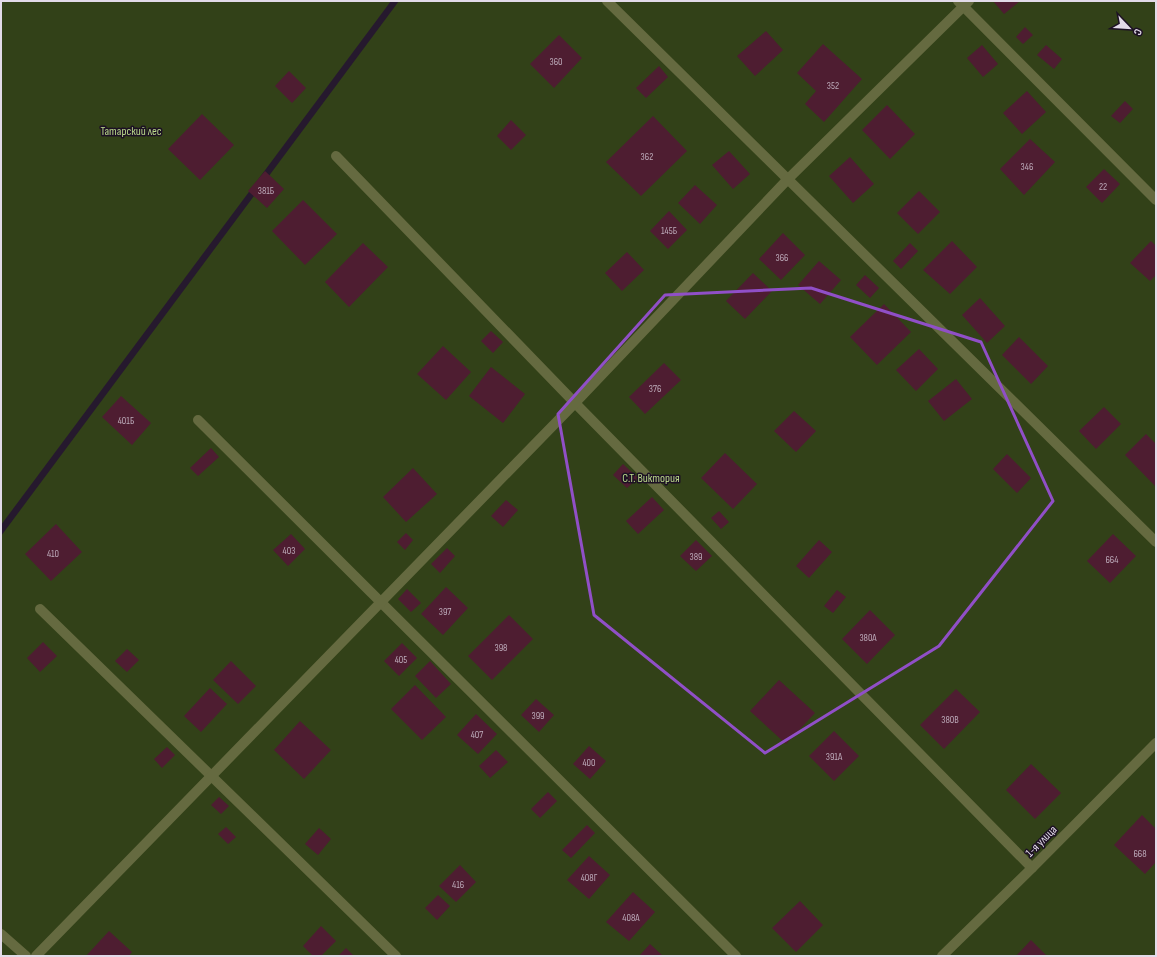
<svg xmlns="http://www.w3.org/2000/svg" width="1157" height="957" viewBox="0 0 1157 957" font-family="'Sofia Sans Condensed',sans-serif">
<rect width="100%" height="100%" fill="#26192e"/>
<g fill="#324118">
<path d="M1,1H391L1,525Z"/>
<path d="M399,1H1156V956H1V536Z"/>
</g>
<g fill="#4e1d31">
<path d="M993,1H1020L1004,14Z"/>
<path d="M1025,27L1033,35L1023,44L1016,37Z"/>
<path d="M766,31L783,50L755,76L737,56Z"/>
<path d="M559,35L582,58L554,88L530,64Z"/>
<path d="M823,44L862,79L824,122L805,104L816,91L797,73Z"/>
<path d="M982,45L998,64L983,77L967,58Z"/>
<path d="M1046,45L1062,59L1054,69L1037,55Z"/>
<path d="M659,66L668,77L646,98L636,88Z"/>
<path d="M289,71L306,88L292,103L275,86Z"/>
<path d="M1027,91L1046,112L1022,134L1003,113Z"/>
<path d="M1125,101L1133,109L1120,123L1111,116Z"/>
<path d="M887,105L915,134L890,159L862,130Z"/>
<path d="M202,114L234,145L200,180L168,149Z"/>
<path d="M653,116L687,151L641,196L606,162Z"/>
<path d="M511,120L526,135L511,150L497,136Z"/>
<path d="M1030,139L1055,162L1024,195L1000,169Z"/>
<path d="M729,151L750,174L733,189L712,165Z"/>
<path d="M850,157L874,184L853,203L829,176Z"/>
<path d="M1104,169L1120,184L1102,203L1086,187Z"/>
<path d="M265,171L284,189L267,208L248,191Z"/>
<path d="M695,185L717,205L700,224L678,203Z"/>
<path d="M919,191L940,212L918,234L897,213Z"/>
<path d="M303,200L337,234L305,265L272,231Z"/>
<path d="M669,211L687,230L668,249L650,231Z"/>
<path d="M783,233L805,255L781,280L759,259Z"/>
<path d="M952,241L977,267L950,294L923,270Z"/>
<path d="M1151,241L1156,246V275L1150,281L1130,263Z"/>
<path d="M363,243L388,267L349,307L325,282Z"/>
<path d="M910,243L918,251L901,269L893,261Z"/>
<path d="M627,252L644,270L622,291L605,273Z"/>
<path d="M819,261L841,280L820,304L798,285Z"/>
<path d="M753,273L772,291L745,319L726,301Z"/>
<path d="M865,275L879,288L870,298L856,285Z"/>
<path d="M980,298L1005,326L987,343L962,315Z"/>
<path d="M884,304L911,332L877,365L850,337Z"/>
<path d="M491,331L503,342L493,353L481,341Z"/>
<path d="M1019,337L1048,366L1031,384L1002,355Z"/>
<path d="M443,346L471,372L446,400L417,374Z"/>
<path d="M919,349L938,369L916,391L896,370Z"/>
<path d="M664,363L681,380L645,414L629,397Z"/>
<path d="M491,367L525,394L503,423L469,396Z"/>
<path d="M956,379L972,399L944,421L928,401Z"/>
<path d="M121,396L151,423L132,445L102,417Z"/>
<path d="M1104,407L1121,424L1096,449L1079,431Z"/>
<path d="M794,411L816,431L796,452L774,431Z"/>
<path d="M1146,434L1156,444V487L1125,455Z"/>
<path d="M211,448L219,457L198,476L190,468Z"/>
<path d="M725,453L757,484L733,509L701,478Z"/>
<path d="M1007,454L1031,478L1017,493L993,469Z"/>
<path d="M623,464L638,478L627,488L613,475Z"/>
<path d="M413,468L437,494L406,522L383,497Z"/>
<path d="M652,497L664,510L638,534L626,521Z"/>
<path d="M506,500L518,510L503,527L491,516Z"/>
<path d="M719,511L729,522L721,529L711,518Z"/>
<path d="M56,524L82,552L51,581L25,554Z"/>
<path d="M406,533L413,540L405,550L397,542Z"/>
<path d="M291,534L305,549L288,566L273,550Z"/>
<path d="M1113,534L1136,556L1110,583L1087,561Z"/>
<path d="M696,540L712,556L696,571L680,556Z"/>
<path d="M819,540L832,552L809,578L796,566Z"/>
<path d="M447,548L455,556L440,573L431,564Z"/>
<path d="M446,587L468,608L443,635L421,614Z"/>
<path d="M407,589L421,603L411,612L398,599Z"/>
<path d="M837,590L846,597L833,613L824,606Z"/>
<path d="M870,610L895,635L867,664L842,639Z"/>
<path d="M509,615L533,639L492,680L468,656Z"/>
<path d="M43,642L57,656L40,672L27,658Z"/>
<path d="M402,643L417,658L399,676L384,661Z"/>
<path d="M127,649L139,660L127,672L115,661Z"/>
<path d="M231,661L256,686L238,704L213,680Z"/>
<path d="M430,661L451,684L436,698L415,676Z"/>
<path d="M779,680L815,713L786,744L750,711Z"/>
<path d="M415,685L446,717L422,740L391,709Z"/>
<path d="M210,688L227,704L201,732L184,716Z"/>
<path d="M956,689L980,712L944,749L920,725Z"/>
<path d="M536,699L554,715L539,732L521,715Z"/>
<path d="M476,714L497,734L478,754L457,735Z"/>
<path d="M300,721L331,750L304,779L274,750Z"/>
<path d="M834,731L859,756L834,781L809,756Z"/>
<path d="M589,746L606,761L590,779L573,764Z"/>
<path d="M167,747L175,755L162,768L154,759Z"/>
<path d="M496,750L508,762L490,778L479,766Z"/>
<path d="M1031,764L1061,793L1035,819L1006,790Z"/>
<path d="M548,792L557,801L540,818L531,809Z"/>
<path d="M219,797L229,806L221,814L211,805Z"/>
<path d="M1142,815L1156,829V862L1145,874L1114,845Z"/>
<path d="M587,825L595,833L571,858L562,850Z"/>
<path d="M226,827L236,837L228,844L218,834Z"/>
<path d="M319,828L331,839L318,855L305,844Z"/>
<path d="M589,856L610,875L589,899L567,880Z"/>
<path d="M460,865L476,882L456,902L439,886Z"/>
<path d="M633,892L655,912L629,941L606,922Z"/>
<path d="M438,895L450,906L437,920L425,908Z"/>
<path d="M800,901L823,925L796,952L772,928Z"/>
<path d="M321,926L336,941L321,956H313L303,946Z"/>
<path d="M109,931L132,952L129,956H86Z"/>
<path d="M1031,940L1047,956H1016Z"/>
<path d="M650,944L663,956H639Z"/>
<path d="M346,948L354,956H338Z"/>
</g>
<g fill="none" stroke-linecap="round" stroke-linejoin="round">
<g stroke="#656a40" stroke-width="10">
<path d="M607,1L1156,542"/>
<path d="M958,1L1156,200"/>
<path d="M336,156L575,403L1032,868"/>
<path d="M198,420L736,956"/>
<path d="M40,609L396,956"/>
<path d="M1,934L26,956"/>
<path d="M36,956L575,403L787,180L969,1"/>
<path d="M942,956L1032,868L1156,743"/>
</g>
</g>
<path fill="none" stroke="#904fc7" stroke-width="3" stroke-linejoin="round" d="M811,288L981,342L1053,501L939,646L765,753L594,615L558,414L665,295Z"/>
<g text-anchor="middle" stroke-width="3" stroke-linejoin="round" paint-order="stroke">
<g font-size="10" fill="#bdabba">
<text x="556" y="65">360</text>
<text x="833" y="89">352</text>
<text x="647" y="160">362</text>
<text x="1027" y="170">346</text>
<text x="1103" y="190">22</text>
<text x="266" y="194">381Б</text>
<text x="669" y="234">145Б</text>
<text x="782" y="261">366</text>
<text x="655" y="392">376</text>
<text x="126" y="424">401Б</text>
<text x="289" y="554">403</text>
<text x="53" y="557">410</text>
<text x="696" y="560">389</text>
<text x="1112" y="563">664</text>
<text x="445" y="615">397</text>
<text x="868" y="641">380А</text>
<text x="501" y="651">398</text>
<text x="401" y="663">405</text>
<text x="538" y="719">399</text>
<text x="950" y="723">380В</text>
<text x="477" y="738">407</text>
<text x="834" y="760">391А</text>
<text x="589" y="766">400</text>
<text x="1140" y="857">668</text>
<text x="589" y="881">408Г</text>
<text x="458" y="888">416</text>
<text x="631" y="921">408А</text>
</g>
<g font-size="12" fill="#bad98a" stroke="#1c1024">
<text x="131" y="135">Татарский лес</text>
<text x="651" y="482">С.Т. Виктория</text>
</g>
<g font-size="12" fill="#e2dae8" stroke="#1c1024">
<text transform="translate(1041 841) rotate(-45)" y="4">1-я улица</text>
</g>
</g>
<rect width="1157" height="957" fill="none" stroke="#e2dae8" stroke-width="4"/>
<g transform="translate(1129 28) rotate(115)" stroke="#1c1024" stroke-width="3" paint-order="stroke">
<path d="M0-3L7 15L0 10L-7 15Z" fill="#e2dae8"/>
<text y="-6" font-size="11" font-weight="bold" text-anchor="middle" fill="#e2dae8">С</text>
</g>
</svg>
